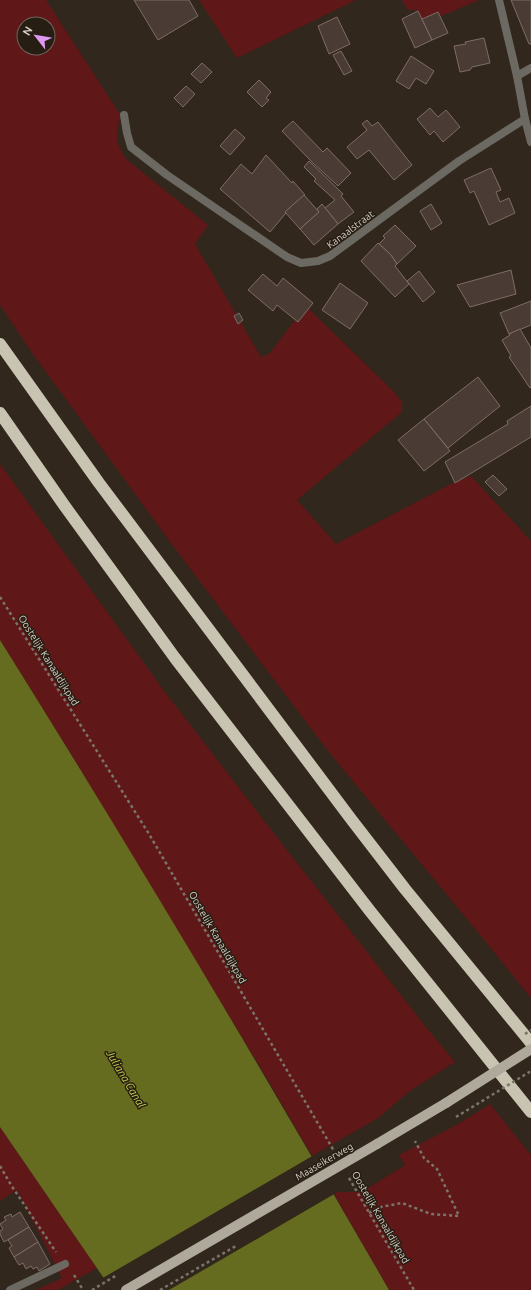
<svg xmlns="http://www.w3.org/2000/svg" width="531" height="1290" viewBox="0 0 531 1290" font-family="Ubuntu,sans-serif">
<rect width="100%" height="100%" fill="#31271c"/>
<g fill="#5f1717" fill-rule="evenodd">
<path d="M0,0H46L121,116C115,134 115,143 126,159L208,225L195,244L261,357L269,354L306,306L394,392L402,402V412L297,500L336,544L451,484L471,476L531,541V998L481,936L328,751L173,546L30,350L0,305ZM24,24H48V48H24Z"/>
<path d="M199,0H356L237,58Z"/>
<path d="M402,0H479L446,14L421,22L417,10H408Z"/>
<path d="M0,464L165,692L286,849L426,1027L455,1062L410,1091L378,1118L312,1156L266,1077L66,746L0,640Z"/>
<path d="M490,1104L531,1155V1290H389L333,1192H362L405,1165L399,1155L460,1123Z"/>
<path d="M0,1127L97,1268L58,1290H36L62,1278L17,1190L0,1201Z"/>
</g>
<path fill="#666c1f" d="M0,640C134,854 263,1071 389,1290H112L0,1127Z"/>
<path fill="#31271c" d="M314,1155L336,1193L169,1290H109L101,1279Z"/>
<g fill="#4a3b34" stroke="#7e6d66">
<path d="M134,0H189L198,16L158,40Z"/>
<path d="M511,0H531V44H529Z"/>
<path d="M418,11L432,40L415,48L402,19Z"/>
<path d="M438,12L448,33L432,40L422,19Z"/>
<path d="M337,17L350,44L329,54L318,26Z"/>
<path d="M484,38L490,63L472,67L470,70L460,72L454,46L466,44L465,42Z"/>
<path d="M341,51L352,71L344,75L333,55Z"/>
<path d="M411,56L434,71L426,84L416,78L409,89L396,81Z"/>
<path d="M202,63L212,72L201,83L191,74Z"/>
<path d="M259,80L271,92L266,98L269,100L262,107L247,92Z"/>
<path d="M186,86L195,94L183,107L174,98Z"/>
<path d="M430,108L438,117L446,110L460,127L443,142L434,131L430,135L417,119Z"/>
<path d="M367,120L372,126L378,122L412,165L394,180L369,150L357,159L347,147L367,130L362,124Z"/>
<path d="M293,121L323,152L327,148L351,173L338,186L312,162L282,131Z"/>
<path d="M235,129L245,138L230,155L220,146Z"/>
<path d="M266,155L292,183L293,181L305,195L285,212L286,213L270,232L220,189L241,164L252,174Z"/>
<path d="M309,161L343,194L341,196L354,212L338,224L325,208L335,200L314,181L316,179L304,167Z"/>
<path d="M491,168L501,190L496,192L500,202L509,198L515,213L489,225L474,191L470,193L464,180Z"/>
<path d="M304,195L319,212L300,229L285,212Z"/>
<path d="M322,204L338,224L314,245L300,229L319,212L317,209Z"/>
<path d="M431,204L442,223L431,230L420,211Z"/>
<path d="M395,225L416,246L397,264L391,255L379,244L385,238L383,236Z"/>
<path d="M378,243L391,255L397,264L395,266L409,284L395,297L361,261Z"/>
<path d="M511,270L516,294L470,307L457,285Z"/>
<path d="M419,271L435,292L423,302L407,281Z"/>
<path d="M263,274L277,286L283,278L313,303L298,322L277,305L273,311L248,290Z"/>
<path d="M340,283L368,303L350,329L322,310Z"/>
<path d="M531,301V325L509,334L500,313Z"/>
<path d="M239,313L243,320L238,324L234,316Z"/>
<path d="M520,329L531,348V387L530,388L509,357L511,356L502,340L510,335L509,334Z"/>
<path d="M478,377L500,406L448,448L424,419Z"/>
<path d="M531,406V437L455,483L445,462L508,424L507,421Z"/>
<path d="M424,419L450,451L424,471L398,440Z"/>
<path d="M493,475L507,489L499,496L485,482Z"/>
<path d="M20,1212L29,1227L4,1242L0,1234V1231L3,1229L0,1224L6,1220L4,1217L11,1214L12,1217Z"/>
<path d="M29,1227L38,1242L14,1257L9,1248L12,1246L8,1240Z"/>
<path d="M38,1242L50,1264L39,1271L37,1267L33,1269L31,1266L26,1269L23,1263L19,1265L14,1257Z"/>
</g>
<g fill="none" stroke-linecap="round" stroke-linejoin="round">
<g stroke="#7c746a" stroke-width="2.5" stroke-dasharray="3 3" stroke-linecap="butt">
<path d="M0,597L149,834L334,1151"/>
<path d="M0,1166L11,1185L56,1252"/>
<path d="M349,1178L414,1290"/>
<path d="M369,1213L381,1207L402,1203L431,1214L459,1216L437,1169L424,1158L415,1141"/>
<path d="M74,1275L83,1290"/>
</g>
<path stroke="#6c6963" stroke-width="8" d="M517,76L531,68"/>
<g stroke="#6c6963" stroke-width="8">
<path d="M499,0L517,76L525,119L531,142"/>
<path d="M124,115L127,133L131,147L167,175L287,257L301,263L318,261L330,256L459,161L525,119"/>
<path d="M10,1290L65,1264"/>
</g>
<path stroke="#aea99b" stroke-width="10" d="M377,1144L446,1103"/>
<g stroke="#c9c3b2" stroke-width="12">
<path d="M0,344L99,483L351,819L405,889L531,1043"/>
<path d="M0,413L64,505L175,658L370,911L531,1112"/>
</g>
<g stroke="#7c746a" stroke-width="2.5" stroke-dasharray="3 3" stroke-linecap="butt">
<path d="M525,1034L531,1030"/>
<path d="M456,1117L531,1071"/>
<path d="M92,1290L117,1275"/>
<path d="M160,1290L236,1246"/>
</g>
<g stroke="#aea99b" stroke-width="10">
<path d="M446,1103L531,1049"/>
<path d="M126,1290L377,1144"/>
</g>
</g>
<g text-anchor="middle" stroke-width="3" stroke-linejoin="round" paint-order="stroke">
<g font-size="10" fill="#d7d0c9" stroke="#271e13">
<text transform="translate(350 229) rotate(-37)" y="4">Kanaalstraat</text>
<text transform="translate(49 660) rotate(58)" y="4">Oostelijk Kanaaldijkpad</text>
<text transform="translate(218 937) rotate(60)" y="4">Oostelijk Kanaaldijkpad</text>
<text transform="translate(324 1161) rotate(-30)" y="4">Maaseikerweg</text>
<text transform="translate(381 1217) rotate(60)" y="4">Oostelijk Kanaaldijkpad</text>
</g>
<g font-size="11" font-style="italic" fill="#c3cd49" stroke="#271e13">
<text transform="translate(126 1079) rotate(59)" y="4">Juliana Canal</text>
</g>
</g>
<g transform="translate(36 36) rotate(301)"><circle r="19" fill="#271e13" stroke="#6d655c"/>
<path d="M0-3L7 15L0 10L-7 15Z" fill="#de98f2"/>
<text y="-6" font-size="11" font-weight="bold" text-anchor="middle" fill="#d7d0c9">N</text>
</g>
</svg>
